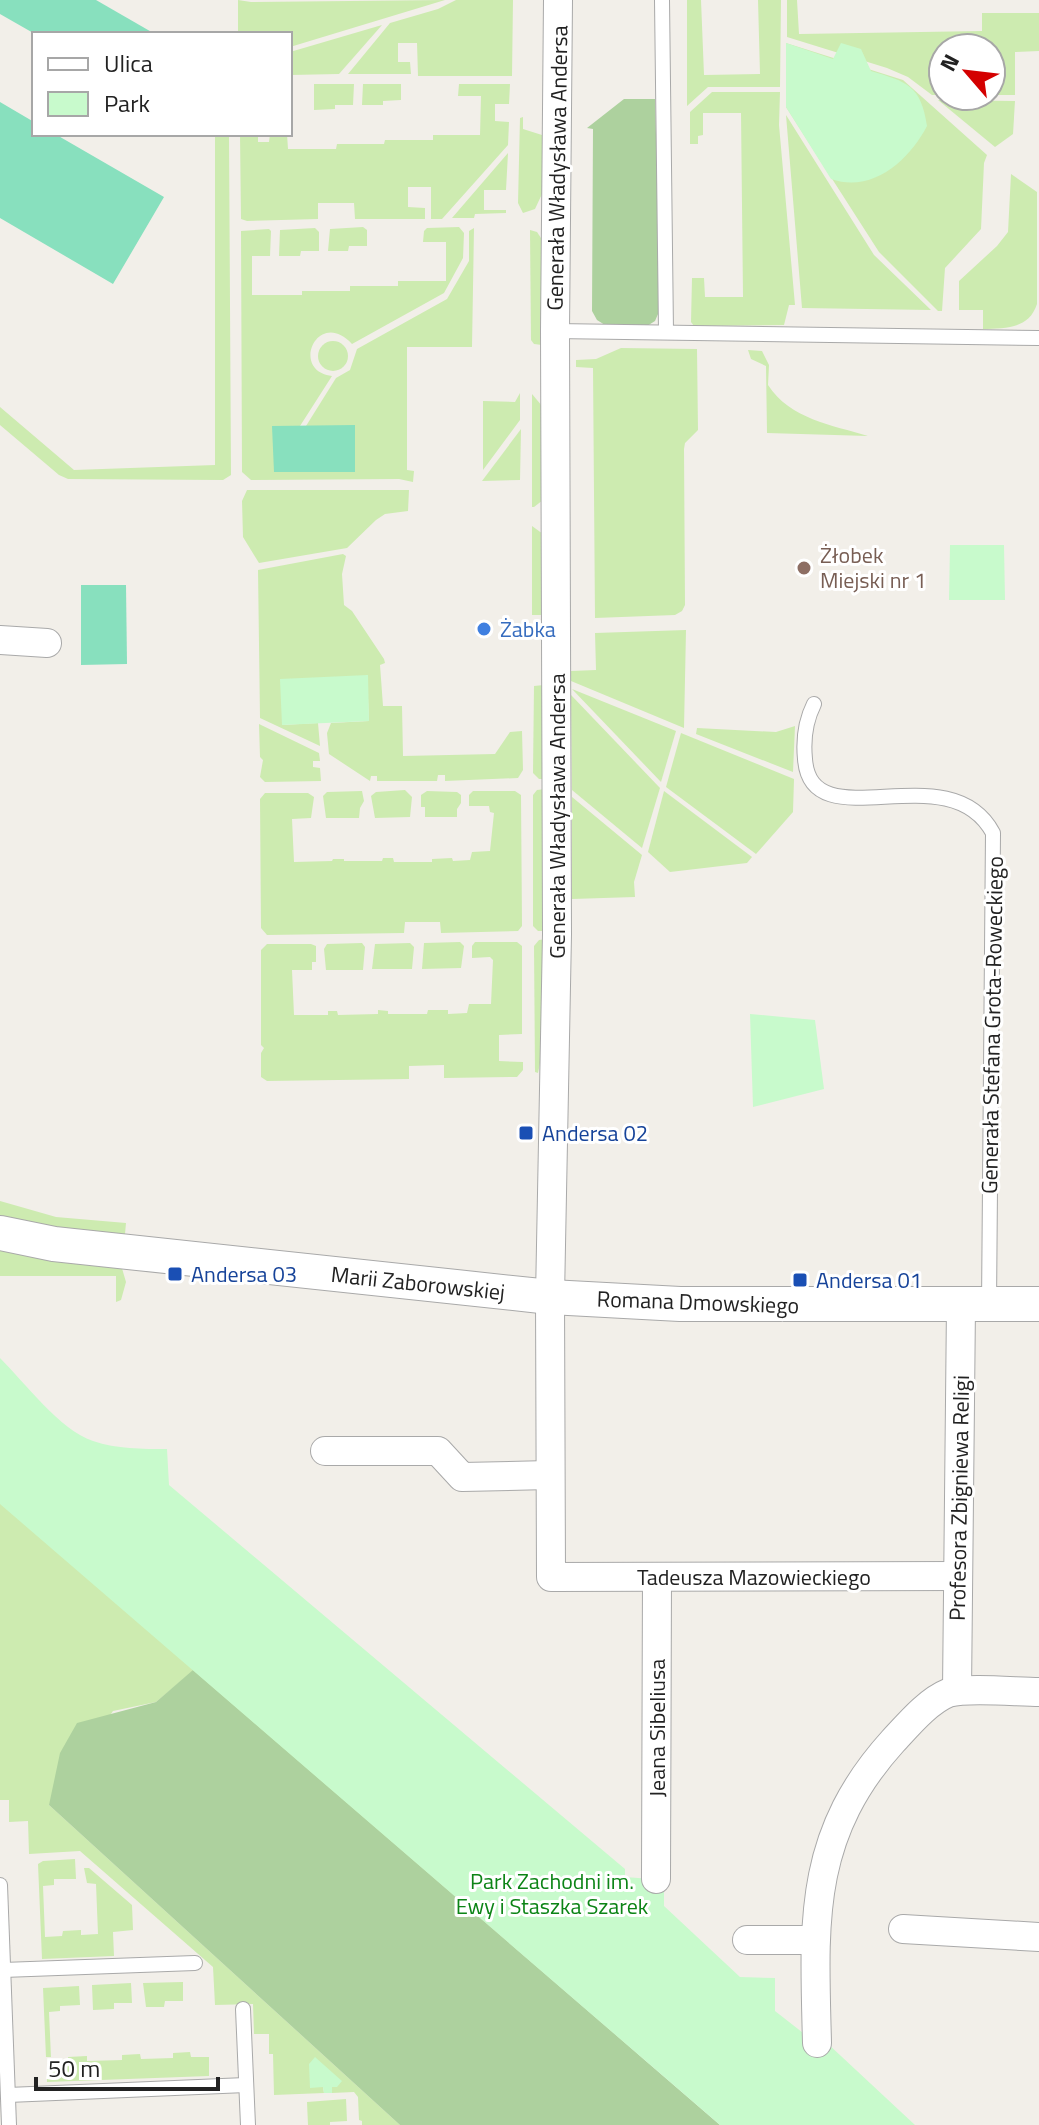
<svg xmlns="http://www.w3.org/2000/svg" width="1039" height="2125" viewBox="0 0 1039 2125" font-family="'Titillium Web',sans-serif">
<rect width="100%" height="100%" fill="#f2efe9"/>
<g fill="#cdebb0">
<path d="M238,0L251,2L445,0L290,47V34H238Z"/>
<path d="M456,0H513L512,76H418L417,43H398V62H410L411,74H348L390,23L438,9Z"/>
<path d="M687,0H701L704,75L760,74L758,0H781L780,87H708L687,106Z"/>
<path d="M787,0H797L799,34L982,31V13H1039V51L1015,52V95H991V48H943V95H932L908,77L887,68L787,37Z"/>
<path d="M382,25L339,74L290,75V52Z"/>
<path d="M786,43L903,80L987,155L984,163L981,229L945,268L942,311H938L879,252L786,107Z"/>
<path d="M314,84H354L353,105H335V109L314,110Z"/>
<path d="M363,84H401V100L383,101V105H362Z"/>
<path d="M459,84H510L509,104H495V121L509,122L508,145L442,219H431V187H408V207L425,208V219H355L354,203H318V219L247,221L241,219L240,134H258V142H269L270,134H287L288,149H336L337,144H384L385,140H433V135H480L481,96H458Z"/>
<path d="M712,92H780L779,125L795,305H789L784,325L694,326L691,322L692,278H704L705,297H743L741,113H703V135L698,136V144H690V112Z"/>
<path d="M938,100L1015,101L1013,134L995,147Z"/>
<path d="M786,115L874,255L931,310L802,308Z"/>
<path d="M523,117V129L542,135V194L535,209L523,213L518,203L520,118Z"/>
<path d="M215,134H229L231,475L223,480L68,479L59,475L0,425V407L74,470L215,465Z"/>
<path d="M508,153L506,190H484V210H506V213L475,214L474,218H452Z"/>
<path d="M1011,174L1037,192V304C1029,329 1006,328 983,329V310H959V281L997,246L1008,232Z"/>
<path d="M363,227L367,230V246H349L348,251H328L330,229Z"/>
<path d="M459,227L464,233L463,258L444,293L352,344C318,307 289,371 332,376L300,426H272H355H306L336,378L350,370L357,349L447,299L469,261V231L474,228L472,347H407V470L414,471L413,482L399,479L251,480L242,472L241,231L269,229L271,231L270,256H252V295H302V291H350V286H398V281H446V242H423L424,231L427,228Z"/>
<path d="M315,228L319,232V251H301L300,256H279L280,230Z"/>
<path d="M530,230L537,232L541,238L542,345L534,344L531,340Z"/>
<circle cx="333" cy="356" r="15"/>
<path d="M621,348L697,349L698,430L685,443L684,449L685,605L682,611L675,615L595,618L593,368L576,367V360L596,359Z"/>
<path d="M748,350L762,351L769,365L768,385C790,419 832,425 868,436L767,433L766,366L751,359Z"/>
<path d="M520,393V420L483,470V401L515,402Z"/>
<path d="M532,394L542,406L543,500L534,507H532Z"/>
<path d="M521,429L520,480L482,481Z"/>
<path d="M247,490H409L408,511L385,514L376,520L347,548L259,563L243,537L242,501Z"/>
<path d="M532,526L543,534L544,615H532Z"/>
<path d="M343,554L346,556L342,574L344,605L352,611L384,659L385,663L380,665L383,706H402L403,756L495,754L510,732L522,731L523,770L518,778L445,781V775H438L437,781H377V776H371L370,781L329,754L327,733L331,723L369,721L367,675L282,725L318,723L320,746L260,718L258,570Z"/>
<path d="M686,630L684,728L571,681V671L596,670L595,633Z"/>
<path d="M544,685L545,779H539L533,773L534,686Z"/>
<path d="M572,689L676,731L661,782Z"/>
<path d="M571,695L660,788L642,848L572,790Z"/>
<path d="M259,724L319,753L320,761H313V767L320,768L321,781L265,782L260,777L263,760L260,757Z"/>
<path d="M795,726L793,772L696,734L697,728L776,732Z"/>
<path d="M681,733L794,779L793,812L756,854L666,787Z"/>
<path d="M545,789L546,931H538L533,926V795L537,790Z"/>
<path d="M405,790L412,797L410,817L375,818L371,796L376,792Z"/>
<path d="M362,791L364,801L360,808L359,818H326L323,796L327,792Z"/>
<path d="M427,791L457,792L461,795V803L457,809V817H425V807H421V795Z"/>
<path d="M473,791H515L521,795L522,926L518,931L441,933L440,922H405L404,933L267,935L261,928L260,799L265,793H308L314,797L311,818L292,819L294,862L332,861L333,859H344V861H382L383,858H393L394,862H432V859L452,858L453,861L470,860L472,852L490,851L494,813L490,812L489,806H469V795Z"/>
<path d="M664,791L752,857L747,863L670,872L648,852Z"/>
<path d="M572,797L642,855L634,882L635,897L572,899Z"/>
<path d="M546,939V1033L538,1073L535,1072L534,946L539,940Z"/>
<path d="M460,942L464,946L461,968L422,969L424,943Z"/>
<path d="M475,942H517L522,946V1034L499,1035V1061L523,1062V1070L517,1077L444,1078V1065L409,1066V1079L267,1081L261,1077V1053L264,1048L261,1045V950L267,944H311L316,946V962H312V970H292L294,1015H328V1011H337L338,1015L378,1014V1010L388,1011V1014H427L428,1010H448V1014L467,1013L469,1004H491L493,960L490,957L472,958V946Z"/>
<path d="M362,943L365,947L363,970H326L324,949L327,944Z"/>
<path d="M410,943L414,947L412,969H372L375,944Z"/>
<path d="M0,1201L56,1217L126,1223L125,1234L122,1238L0,1221Z"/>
<path d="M0,1249L121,1265L126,1282L121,1300L116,1302V1276H0Z"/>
<path d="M0,1486L645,2060L193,1671L156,1702L113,1711L49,1805L400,2125H362V2121L359,2120L358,2097L354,2092L332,2093V2087H310H323L324,2093L274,2095L273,2054H269V2034H254L253,2004L215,2005L213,1967L80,1851L29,1854L28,1821L9,1822V1800H0Z"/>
<path d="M75,1859L76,1879H54V1885L43,1886L45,1937L62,1936L63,1931L81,1930V1935L98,1934L96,1884L87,1883L84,1868H89L132,1905L133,1930L113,1932L114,1956L42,1959L38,1864L43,1861Z"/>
<path d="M183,1982V2001H165L164,2007H146L143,1983Z"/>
<path d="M131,1983L132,2003H114V2009L93,2010L92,1985Z"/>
<path d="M79,1986L80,2005L60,2006V2011L49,2012L51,2057H46L43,1988Z"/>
<path d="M190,2052L191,2057H209V2076L47,2082V2063L68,2062V2057L87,2056V2061L122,2060V2055L140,2054L141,2059L173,2058V2053Z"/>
<path d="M346,2099L347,2121L330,2122V2125H308L307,2102Z"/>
</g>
<g fill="#add19e">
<path d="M624,99H655L661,307L655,321L647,326L605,325L597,320L592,311L593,129L587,128Z"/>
<path d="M193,1670L720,2125H400L49,1805L60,1753L77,1723L156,1702Z"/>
</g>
<g fill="#c8facc">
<path d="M786,43L833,59L841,43L861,49L871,71C907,82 921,85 927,126C910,159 873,194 831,179L786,107Z"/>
<path d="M950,545H1004L1005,600H949Z"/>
<path d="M368,675L369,721L282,725L280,679Z"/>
<path d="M750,1014L815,1020L824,1089L753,1107Z"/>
<path d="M0,1358C25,1383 60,1430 93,1441C117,1449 142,1449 167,1449L169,1485L625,1869V1877L664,1880V1906L740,1977L775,1978V2011L807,2036L812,2029L915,2125H720L0,1504Z"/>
<path d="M315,2057L342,2081L337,2087H332V2093H324L323,2087L310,2088L309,2064Z"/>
</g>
<g fill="#88e0be">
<path d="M0,0H96L155,34H35L0,14Z"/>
<path d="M0,102L34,122V134H55L164,197L113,284L0,218Z"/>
<path d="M355,425V472H274L272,426Z"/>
<path d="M81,585H126L127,664L81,665Z"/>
</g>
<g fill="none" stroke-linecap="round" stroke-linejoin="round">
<defs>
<g id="service">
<path d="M662,0L666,332"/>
<path d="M555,331L1039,338"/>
<path d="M814,704C805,722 803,739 805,759C811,843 949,751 993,833L989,1305"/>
<path d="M0,1885L9,2125"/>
<path d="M3,1970L195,1963"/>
<path d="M243,2009L248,2125"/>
<path d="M8,2095L246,2085"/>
</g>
<g id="minor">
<path d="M558,0L555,331L557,934L550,1297L551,1577L958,1576"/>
<path d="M0,640L47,643"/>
<path d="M325,1451H438L462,1477L549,1475"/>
<path d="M957,1691L961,1305"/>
<path d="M656,1879L657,1577"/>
<path d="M903,1929L1039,1937"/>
<path d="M747,1940H814"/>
<path d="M817,2043C814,1923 807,1836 893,1741C908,1725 928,1701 948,1693C966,1687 1017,1692 1039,1692"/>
</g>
<path id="tertiary" d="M0,1233L54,1244L138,1253L550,1297L680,1304H1039"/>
</defs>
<use href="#service" stroke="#a9a9a9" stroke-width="16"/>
<use href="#minor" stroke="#a9a9a9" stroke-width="30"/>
<use href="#tertiary" stroke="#a9a9a9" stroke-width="36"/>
<use href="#service" stroke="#fff" stroke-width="14"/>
<use href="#minor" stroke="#fff" stroke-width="28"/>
<use href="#tertiary" stroke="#fff" stroke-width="34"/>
</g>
<circle fill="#8d6e63" stroke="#fff" stroke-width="3" cx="804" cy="568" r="8"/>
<circle fill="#3f7fe0" stroke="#fff" stroke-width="3" cx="484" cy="629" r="8"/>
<g fill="#1a4fb4" stroke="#fff" stroke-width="3">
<rect x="518" y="1125" width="16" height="16" rx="4"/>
<rect x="167" y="1266" width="16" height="16" rx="4"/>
<rect x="792" y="1272" width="16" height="16" rx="4"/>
</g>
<g text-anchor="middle" stroke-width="6" stroke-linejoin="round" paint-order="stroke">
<g font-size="22" fill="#222" stroke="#fff">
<text transform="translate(557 168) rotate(-89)" y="8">Generała Władysława Andersa</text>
<text transform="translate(557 816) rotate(-90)" y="8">Generała Władysława Andersa</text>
<text transform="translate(992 1025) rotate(-89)" y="8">Generała Stefana Grota-Roweckiego</text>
<text transform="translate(418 1283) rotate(6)" y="8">Marii Zaborowskiej</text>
<text transform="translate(698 1302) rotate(2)" y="8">Romana Dmowskiego</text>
<text transform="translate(959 1498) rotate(-89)" y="8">Profesora Zbigniewa Religi</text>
<text x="754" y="1585">Tadeusza Mazowieckiego</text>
<text transform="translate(657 1728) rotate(-90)" y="8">Jeana Sibeliusa</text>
</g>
<g font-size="22" fill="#785e54" stroke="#fff" text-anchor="start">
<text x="820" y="563">Żłobek<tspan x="820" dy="25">Miejski nr 1</tspan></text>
</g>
<g font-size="22" fill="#366cbe" stroke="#fff" text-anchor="start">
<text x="500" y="637">Żabka</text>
</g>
<g font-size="22" fill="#164399" stroke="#fff" text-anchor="start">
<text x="542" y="1141">Andersa 02</text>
<text x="191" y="1282">Andersa 03</text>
<text x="816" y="1288">Andersa 01</text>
</g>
<g font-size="22" fill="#0c8416" stroke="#fff">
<text x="552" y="1889">Park Zachodni im.<tspan x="552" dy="25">Ewy i Staszka Szarek</tspan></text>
</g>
</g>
<rect x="32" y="32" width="260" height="104" fill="#ffffff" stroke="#a7a7a7" stroke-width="2"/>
<rect x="48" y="58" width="40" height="12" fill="#ffffff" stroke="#a7a7a7" stroke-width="2"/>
<text x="104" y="72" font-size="24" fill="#222222">Ulica</text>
<rect x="48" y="92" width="40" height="24" fill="#c8facc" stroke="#a7a7a7" stroke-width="2"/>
<text x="104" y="112" font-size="24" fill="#222222">Park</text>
<g transform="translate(967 72) rotate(298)"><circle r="38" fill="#ffffff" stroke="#a7a7a7" stroke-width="2"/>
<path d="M0-6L14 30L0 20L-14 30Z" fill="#d40000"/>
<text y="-12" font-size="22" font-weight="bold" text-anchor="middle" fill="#222222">N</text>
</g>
<path d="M36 2077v12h182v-12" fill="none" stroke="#222222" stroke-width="4"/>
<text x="48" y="2077" font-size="24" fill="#222222" stroke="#ffffff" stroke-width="6" paint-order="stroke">50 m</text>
</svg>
